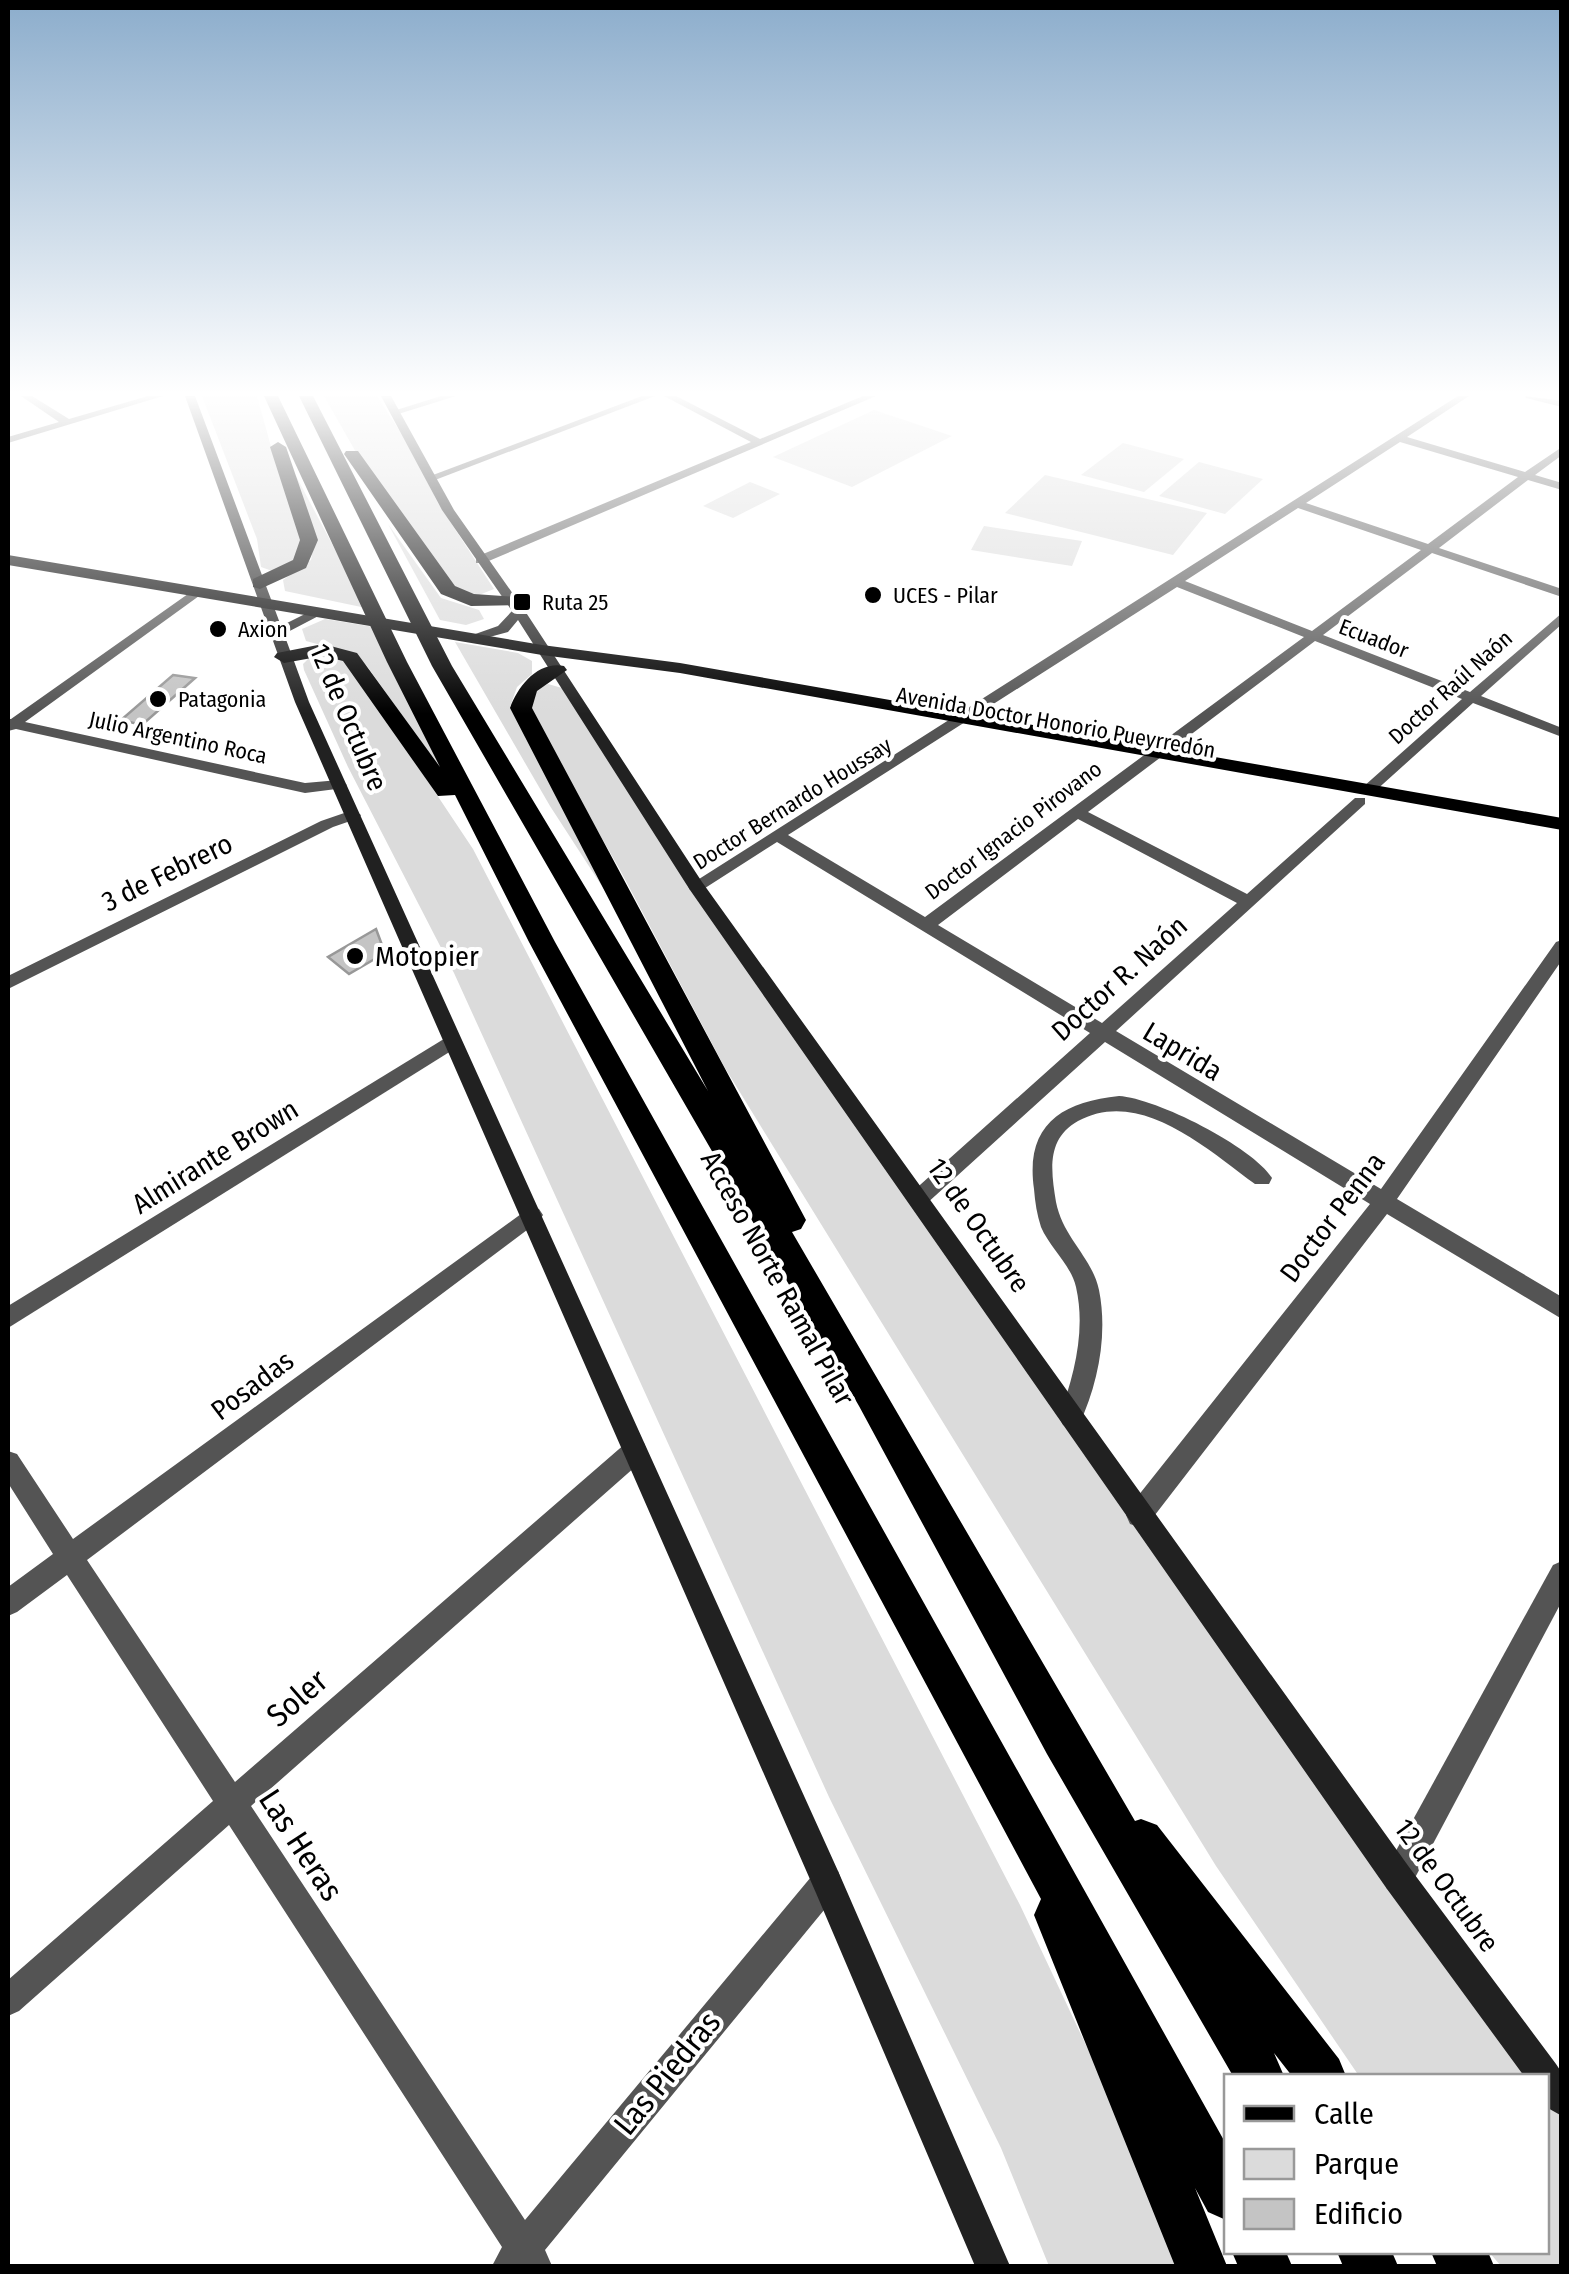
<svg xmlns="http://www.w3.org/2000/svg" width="1569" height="2274" viewBox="0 0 1569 2274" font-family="'Fira Sans Condensed',sans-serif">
<rect width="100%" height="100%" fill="#fff"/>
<g fill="#dbdbdb">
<path d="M202,396H257L273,454L302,533L301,558L275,572L261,567L257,539Z"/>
<path d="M324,396H377L408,444L438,503L494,589L479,595L456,589L357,454Z"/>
<path d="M874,410L952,436L852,487L773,457Z"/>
<path d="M1123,443L1184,459L1144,492L1081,475Z"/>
<path d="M1199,462L1263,479L1225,514L1159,496Z"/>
<path d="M1045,475L1207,513L1173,555L1005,513Z"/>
<path d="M293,476H296L366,608L285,591L283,580L311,560C318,528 305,505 293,476Z"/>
<path d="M750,482L780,494L733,518L703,506Z"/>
<path d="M388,524L441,598L479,610L484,619L466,625L440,620Z"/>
<path d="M984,526L1082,541L1072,566L971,550Z"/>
<path d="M325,619L374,627L451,784L367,666L354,654L306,641L302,629Z"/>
<path d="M455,642L518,653L532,661V674L517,687L510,707L618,911L550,806Z"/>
<path d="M327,655L345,661L363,684L473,849L1020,1905L1190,2266H1049L1001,2148L829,1797L454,973L348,767L304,670L303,664L308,659Z"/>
<path d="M548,684L562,688L1437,1955L1530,2076H1359L1216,1866L725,1068L620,870L532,716L531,692Z"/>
<path d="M1547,2097L1561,2117V2266H1501L1489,2252H1546Z"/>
</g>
<g fill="#c4c4c4" stroke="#989898" stroke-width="2.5">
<path d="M173,675L195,678L142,725L121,720Z"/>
<path d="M376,929L385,953L349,974L328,957Z"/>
</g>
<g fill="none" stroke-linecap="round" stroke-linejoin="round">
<g fill="#545454" fill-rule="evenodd">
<path d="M21,396H32L69,419L148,396H163L8,443V437L59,422Z"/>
<path d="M441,396H456L395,415L390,412Z"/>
<path d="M642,396H655L435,480L425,478Z"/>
<path d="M664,396H676L760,439L863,396H876L484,563H476V557L751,442Z"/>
<path d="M1458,396H1469L1407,437L1525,472L1562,447V455L1535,475L1562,483V490L1528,480L1439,548L1562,589V597L1432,553L1323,635L1470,692L1562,613V624L1481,696L1562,728V737L1473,703L1373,793H1363V787L1462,699L1315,641L1088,812L1247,894L1355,798H1365V804L1116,1031L1381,1189L1556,942L1562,940V960L1397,1199L1562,1297V1319L1387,1214L1148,1524L1139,1527L1130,1524L1126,1515L1130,1506L1370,1204L1105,1042L925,1205H911L908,1199L911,1193L1090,1033L777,842L702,890H690L688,886ZM1400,442L1518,477L1428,544L1306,503ZM1298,508L1421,550L1312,631L1185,581ZM1177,587L1304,637L925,917L788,835ZM1078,819L1237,903L1102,1023L938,925Z"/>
<path d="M1525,396L1562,401V407L1526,398Z"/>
<path d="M195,589L199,590V596L25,722L305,783L339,780L347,785L344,788L305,793L16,729L8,731V719H11Z"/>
<path d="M353,810L361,815L359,818L333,827L8,989V976L321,821Z"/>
<path d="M452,1034L461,1041L459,1046L8,1328V1306Z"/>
<path d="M1119,1096C1156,1098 1253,1147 1272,1178L1269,1184H1255C1207,1149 1140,1087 1078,1121C1046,1139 1051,1171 1056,1202C1063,1238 1092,1257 1099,1290C1108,1335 1098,1384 1079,1425L1071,1428L1063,1425L1059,1417C1074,1376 1086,1331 1076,1287C1071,1265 1050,1248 1041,1227C1037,1215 1035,1202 1034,1189C1025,1126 1060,1102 1119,1096Z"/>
<path d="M532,1206L539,1209L543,1215L539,1221L87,1560L235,1782L626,1443L635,1440L644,1443L647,1451L644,1459L251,1806L525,2220L816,1871L827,1867L838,1871L842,1882L838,1893L545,2250L552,2266H492L502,2247L229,1825L19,2011L8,2016V1980L213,1801L67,1575L17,1612L8,1616V1587L53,1554L8,1483V1451L17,1454L73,1539Z"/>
<path d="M1562,1561V1601L1409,1889L1398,1893L1387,1889L1383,1878L1387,1867L1553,1565Z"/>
</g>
<g fill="#212121" fill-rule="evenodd">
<path d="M185,396H195L281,626L317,608L328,611L284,634L309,702L838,1871L1010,2266H975L816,1893L295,702Z"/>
<path d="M381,396H391L454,510L525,611L702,882L1409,1867L1556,2064L1562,2073V2116L1546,2107V2076H1524L1387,1889L690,890L518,620L508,632L471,642L464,638L498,626L512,611L442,510Z"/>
</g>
<path fill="#000" fill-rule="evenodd" d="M8,555L542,645L680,663L1562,818V830L680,673L542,655L8,565Z"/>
<g fill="#000" fill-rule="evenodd">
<path d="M264,396H278L407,662L555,942L1226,2144V2220L1208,2212L1195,2188L1227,2266H1175L1034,1915L1041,1899L529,942L455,795L438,796L343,661L323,656L284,663L274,657L277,653L323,644L357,653L440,767L387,662Z"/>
<path d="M299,396H313L452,666L708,1091L510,708C518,686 538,661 564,666L567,670L537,691L532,708L806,1220L801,1229L792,1232L1135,1821L1141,1819L1157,1825L1339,2059L1346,2076H1292L1274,2053L1284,2076H1233L1047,1754L859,1406L432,666Z"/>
<path d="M278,442L286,447L318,540L306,568L260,589L253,587V579L293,560L300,540L270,447Z"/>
<path d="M346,451H358L455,586L474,594L518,597V605L471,606L441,594L344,454Z"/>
<path d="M1232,2252H1286L1292,2266H1238Z"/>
<path d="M1337,2252H1392L1398,2266H1343Z"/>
<path d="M1431,2252H1488L1494,2266H1437Z"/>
</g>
</g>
<linearGradient id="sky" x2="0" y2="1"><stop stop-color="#8cadcc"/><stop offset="0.55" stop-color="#fff"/><stop offset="1" stop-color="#fff" stop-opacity="0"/></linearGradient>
<rect width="1569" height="714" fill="url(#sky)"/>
<g fill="#000" stroke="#fff" stroke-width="4">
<circle cx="873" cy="595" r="10"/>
<rect x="512" y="592" width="20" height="20" rx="5"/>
<circle cx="218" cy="629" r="10"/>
<circle cx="158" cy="699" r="10"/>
<circle cx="355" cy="956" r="10"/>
</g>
<g text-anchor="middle" stroke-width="8" stroke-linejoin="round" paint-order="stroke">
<g font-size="22" fill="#000" stroke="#fff" text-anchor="start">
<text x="893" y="603">UCES - Pilar</text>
<text x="542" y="610">Ruta 25</text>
<text x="238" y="637">Axion</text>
<text x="178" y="707">Patagonia</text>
</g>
<g font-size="22" fill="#000" stroke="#fff">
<text transform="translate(1374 638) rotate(21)" y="8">Ecuador</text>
<text transform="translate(1450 687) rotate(-42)" y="8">Doctor Raúl Naón</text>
<text transform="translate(1056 722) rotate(10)" y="8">Avenida Doctor Honorio Pueyrredón</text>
<text transform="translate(178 737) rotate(12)" y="8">Julio Argentino Roca</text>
<text transform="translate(792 803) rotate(-32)" y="8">Doctor Bernardo Houssay</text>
<text transform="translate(1013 830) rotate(-37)" y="8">Doctor Ignacio Pirovano</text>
</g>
<g font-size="28" fill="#000" stroke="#fff">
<text transform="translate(349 717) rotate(67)" y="10">12 de Octubre</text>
<text transform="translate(167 872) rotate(-26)" y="10">3 de Febrero</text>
<text transform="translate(1119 978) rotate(-42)" y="10">Doctor R. Naón</text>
<text transform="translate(1183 1051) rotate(31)" y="10">Laprida</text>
<text transform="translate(215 1156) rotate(-32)" y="10">Almirante Brown</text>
<text transform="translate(1332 1217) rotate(-53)" y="10">Doctor Penna</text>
<text transform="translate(979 1225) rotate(55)" y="10">12 de Octubre</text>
<text transform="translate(778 1278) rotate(61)" y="10">Acceso Norte Ramal Pilar</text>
<text transform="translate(252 1385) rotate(-37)" y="10">Posadas</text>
<text transform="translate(1447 1885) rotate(54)" y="10">12 de Octubre</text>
</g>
<g font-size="28" fill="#000" stroke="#fff" text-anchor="start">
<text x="375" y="966">Motopier</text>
</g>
<g font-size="32" fill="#000" stroke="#fff">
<text transform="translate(297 1698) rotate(-41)" y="11">Soler</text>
<text transform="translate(301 1845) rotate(57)" y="11">Las Heras</text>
<text transform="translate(667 2073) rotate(-51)" y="11">Las Piedras</text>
</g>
</g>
<rect width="1569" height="2274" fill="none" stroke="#000000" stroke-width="20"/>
<rect x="1224" y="2074" width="325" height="180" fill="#ffffff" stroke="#999999" stroke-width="2.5"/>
<rect x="1244" y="2106" width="50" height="15" fill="#000000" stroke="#999999" stroke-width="2.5"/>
<text x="1314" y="2124" font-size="30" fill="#000000">Calle</text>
<rect x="1244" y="2149" width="50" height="30" fill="#dbdbdb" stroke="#999999" stroke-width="2.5"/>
<text x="1314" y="2174" font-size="30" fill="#000000">Parque</text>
<rect x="1244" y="2199" width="50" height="30" fill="#c4c4c4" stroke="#999999" stroke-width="2.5"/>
<text x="1314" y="2224" font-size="30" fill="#000000">Edificio</text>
</svg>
